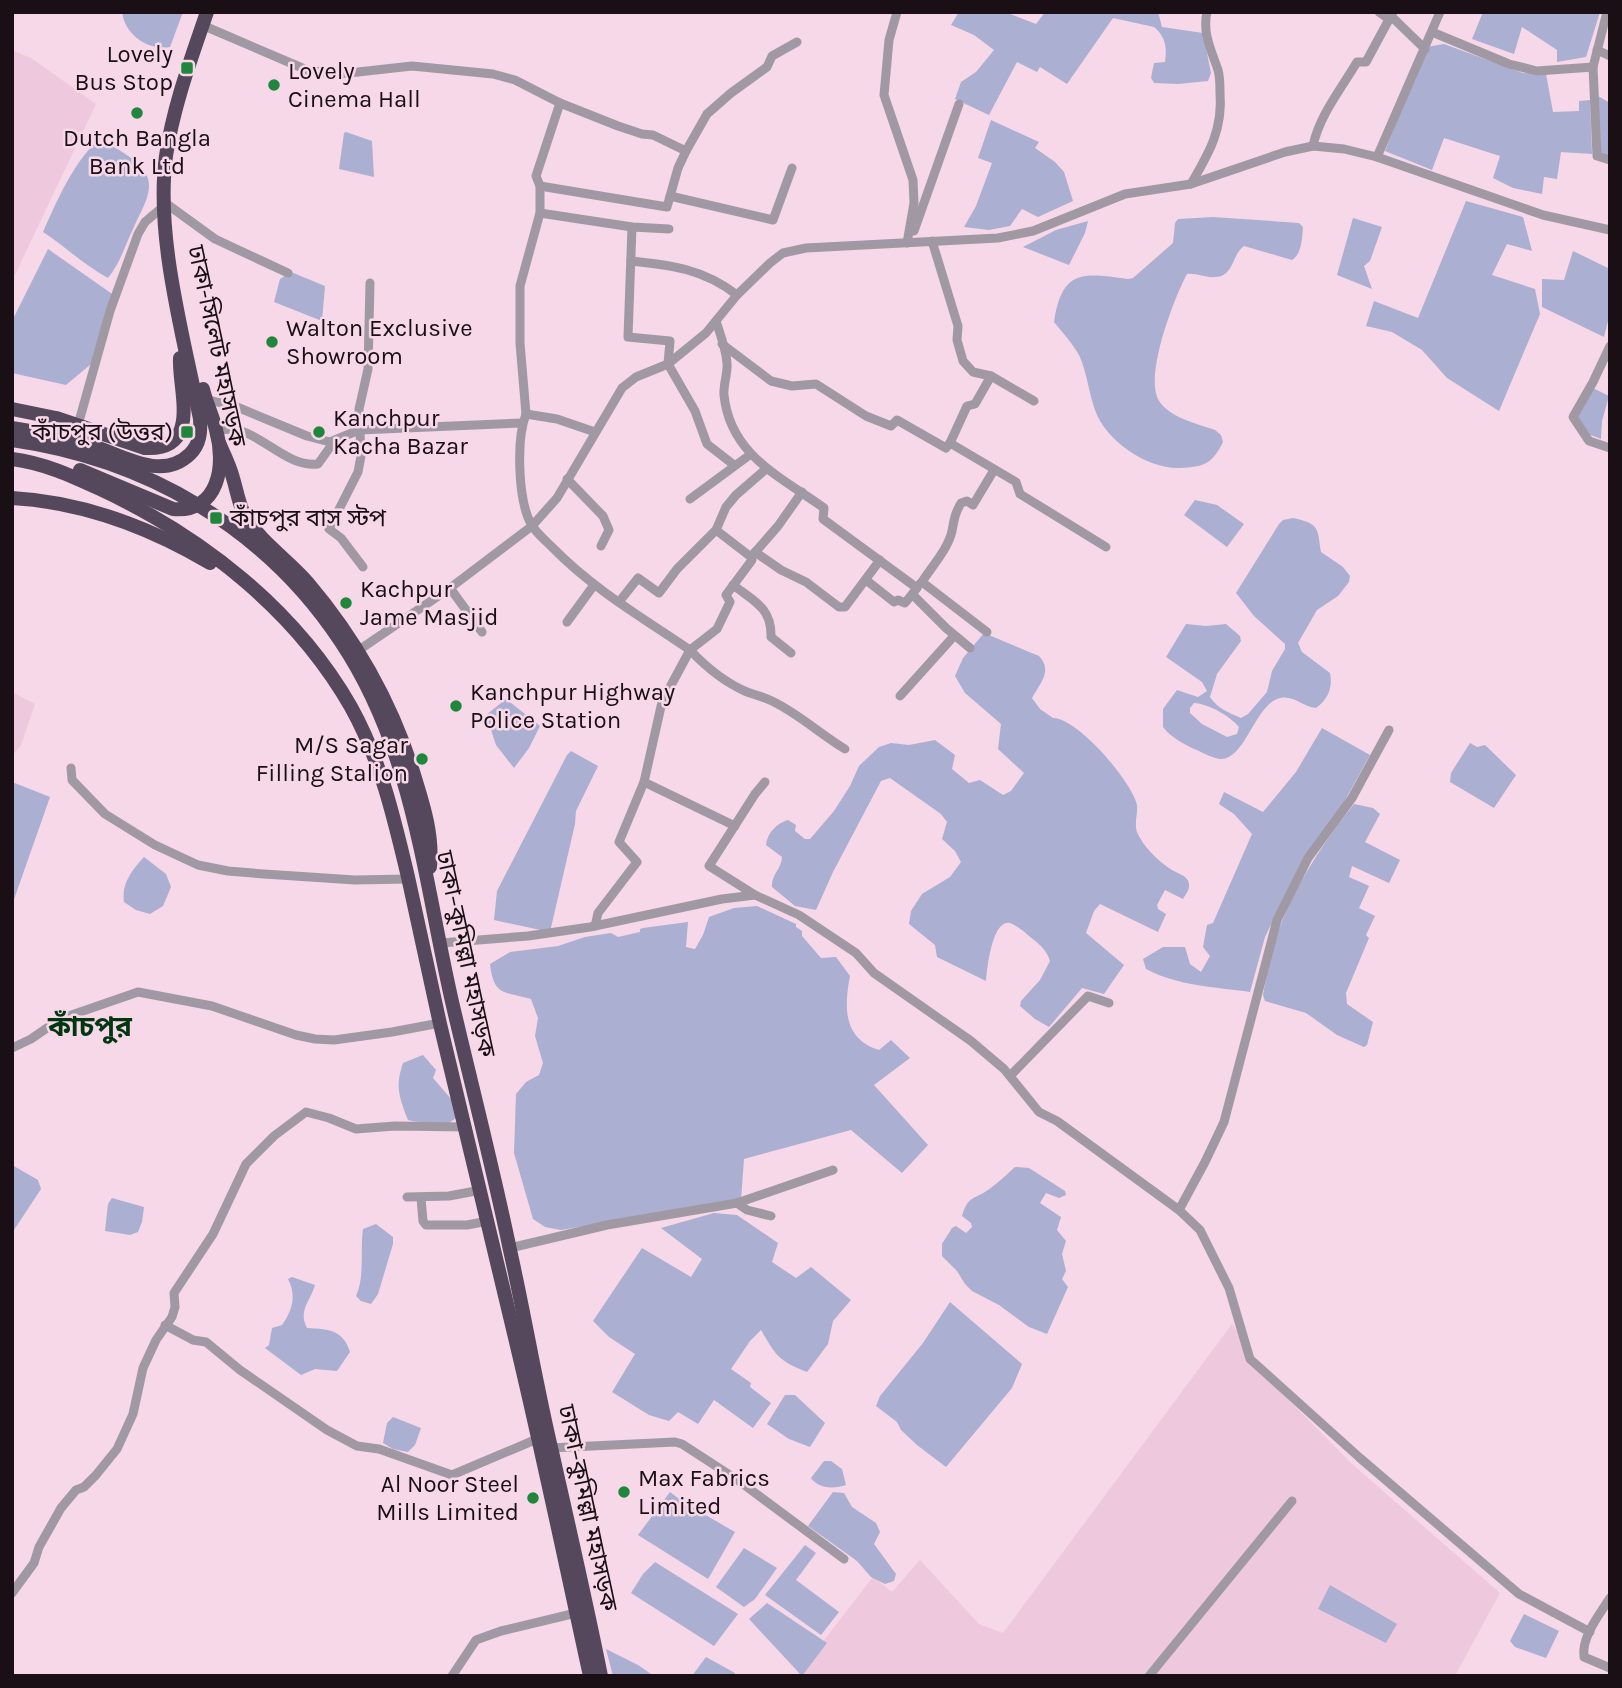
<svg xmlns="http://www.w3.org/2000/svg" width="1622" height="1688" viewBox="0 0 1622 1688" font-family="Karla,'Noto Sans Bengali',sans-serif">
<rect width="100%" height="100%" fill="#f6d8e8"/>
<g fill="#eec9dd">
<path d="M12,50L31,58L96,104L12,281Z"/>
<path d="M12,692L35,704L21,745L12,756Z"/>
<path d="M1232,1324L1273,1384L1352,1464L1500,1593L1455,1676H796L873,1577L892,1592L920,1560L979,1624L1003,1633Z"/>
</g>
<g fill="#abafd1" fill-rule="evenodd">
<path d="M122,12H183L170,47C148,51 125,35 122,12Z"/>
<path d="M959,12H1005L1036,24L1045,12H1158L1162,27L1203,33L1211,73L1208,81L1178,84L1154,83L1151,78L1154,63L1165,62C1167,48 1166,37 1154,27L1113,18L1067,84L1040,67L1037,72L1017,62L989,115L955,99L961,82L976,72L994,50L974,35L951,25Z"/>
<path d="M1483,12H1600L1586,57L1557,62V50L1522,27L1514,54L1472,39Z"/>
<path d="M1444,44L1523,73L1546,74L1553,112L1579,111V101L1590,100L1592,154L1561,152L1557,179L1544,177L1542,194L1513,188L1493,178L1500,156L1444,138L1432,170L1385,151L1426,47Z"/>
<path d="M1598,96L1610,103V157L1601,154Z"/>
<path d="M991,120L1039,142L1035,148L1055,162L1064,172L1073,201L1038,217L1022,209L1010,226L989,230L964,227L976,206L992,163L978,158Z"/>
<path d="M346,132L372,141L374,177L339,169L344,133Z"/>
<path d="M97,141C111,144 120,150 131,158C163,180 145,201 133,229C125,246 120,263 108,278C84,265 66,247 43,232C57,201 72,165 97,141Z"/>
<path d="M1466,201L1523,217L1532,251L1507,244L1492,275L1535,289L1540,314L1499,411L1447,378L1422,350L1392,332L1366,326L1374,301L1418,318Z"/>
<path d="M1213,217L1299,223L1303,227C1302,238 1302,254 1292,260L1244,246C1232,254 1234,277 1215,277C1206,278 1197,273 1187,274C1174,298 1145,374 1158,399C1167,417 1198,424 1215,430L1221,435L1223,442C1212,464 1204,467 1180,468C1147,469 1106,441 1095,410C1089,393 1087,374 1080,357C1074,345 1063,333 1054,322C1062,268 1084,273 1128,279L1133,278L1173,243L1175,223L1178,219Z"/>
<path d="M1353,218L1382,227L1370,261L1364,266L1372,289L1337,275Z"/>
<path d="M1088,221L1085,233L1069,265L1023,247L1056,230Z"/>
<path d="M48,249L115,296L91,364L66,385L12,373V321Z"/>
<path d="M1573,251L1610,269V313L1604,337L1542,307V279L1564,280Z"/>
<path d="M291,272L325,286L322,321L274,302L280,279Z"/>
<path d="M1593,388L1609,396L1602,421L1601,439L1588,434L1576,418Z"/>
<path d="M1195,500L1217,505L1244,524L1227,547L1184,515Z"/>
<path d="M1293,518C1321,524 1317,529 1321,552L1343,567L1350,576L1349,582L1338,596L1317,610L1298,643L1302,652L1330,673C1333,687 1328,700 1316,708C1303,707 1294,695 1280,698C1255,704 1245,761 1220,759C1213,758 1205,754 1199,751C1187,746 1171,738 1163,727V709L1177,690L1198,697L1207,691L1202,682L1166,657L1186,624L1206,626L1226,624L1240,636L1241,641L1217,674L1210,697C1217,708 1229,713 1241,718L1248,714L1267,692L1272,671L1285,649V644L1254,616L1236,593L1279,524L1283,520ZM1194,703C1209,704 1230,716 1239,727L1237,734L1227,737L1202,724L1190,713V708Z"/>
<path d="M984,633L1039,656C1053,671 1040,683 1032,698L1040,709L1053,718C1078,718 1132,782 1137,805C1138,814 1134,822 1137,832C1143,846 1157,860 1169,868C1174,872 1183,874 1187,879C1192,887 1187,892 1183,899L1165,890L1157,905L1158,909L1166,914L1158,932L1100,904L1094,911L1086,933L1124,965L1104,994L1082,988L1049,1027L1035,1019L1020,1006L1021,1001L1040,980L1050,961C1047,950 1038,943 1029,936C1025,932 1016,925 1010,923C992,919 987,969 986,981L937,957L935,945L909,924L911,911L922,894L950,877L961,862L955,851L942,839L947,822L941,814L890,778L881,781L833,872L816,910L795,906L772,887C771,875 782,868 782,857L766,845C767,833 777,823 788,820L796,825L795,831L805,839H810L834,811L850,786L859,766L879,747L891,743L909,745L935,740L955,755L952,769L969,783L980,780L1003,795L1011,791L1024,773L998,749L1001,724L965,693L955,676L963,658Z"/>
<path d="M506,699L540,726L529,748L514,768L496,745L486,715Z"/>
<path d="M1322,728L1370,755L1344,802L1301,863L1265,937L1250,992C1215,987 1178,986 1146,969L1143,959L1163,947H1185L1190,964L1201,972L1210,956L1203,947L1207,925L1213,923L1252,834L1234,814L1219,804L1224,792L1263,812L1296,772Z"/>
<path d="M1470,743L1477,747L1485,745L1516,775L1494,808L1450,782L1451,773Z"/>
<path d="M571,751L598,766L576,811L575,824L550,932L494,920L497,891L567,755Z"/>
<path d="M12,782L50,797L12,905Z"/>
<path d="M1354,804L1373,808L1380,814L1365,842L1400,860L1389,883L1352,866L1349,877L1369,886L1359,908L1375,916L1366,935L1369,938L1346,993L1347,1004L1373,1022L1367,1045L1364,1047L1337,1035L1306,1013L1265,1001L1263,995C1266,979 1268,962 1273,947C1289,894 1320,847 1354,804Z"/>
<path d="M144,857L166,874L171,887L163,906L150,914L136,910L124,902C121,884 132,870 144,857Z"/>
<path d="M757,906L796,924V927L802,931V936L821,958L836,957L850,976C844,1007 843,1039 879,1050L891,1040L910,1058L874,1085L928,1145L902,1173L851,1130L744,1159L741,1200L561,1230L545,1227L533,1219L514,1153L516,1094L526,1082L539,1075L543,1063L535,1036L538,1018L531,999C503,991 494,996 490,964L510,952L558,946L585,937L611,933L618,937L640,932V929L643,928L688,922L686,947L695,949L703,935L709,917L734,908Z"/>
<path d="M423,1055L436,1070L433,1078L458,1107L456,1118L446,1125C432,1120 422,1124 408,1120C399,1096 395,1087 403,1063Z"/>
<path d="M12,1165L38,1180L41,1189L12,1233Z"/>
<path d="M1015,1167L1029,1168L1065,1191L1066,1195L1059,1198L1046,1193L1040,1203L1061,1217L1057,1230L1066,1241L1062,1254L1066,1271L1062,1279L1068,1287L1047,1334L1029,1327L999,1305L972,1291L965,1284L957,1271L942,1256V1244L952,1228L956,1226L966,1233L972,1227L971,1223L962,1216C968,1196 973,1200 988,1190C998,1183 1006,1175 1015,1167Z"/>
<path d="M112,1198L144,1207L142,1222L138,1232L130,1235L105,1231L108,1204Z"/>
<path d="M714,1213L737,1215L778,1243L772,1262L796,1278L811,1267L851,1300L833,1321L828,1344L807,1372C778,1360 777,1357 761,1330L750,1341L731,1369L751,1383L750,1387L771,1403L753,1428L714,1400L698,1424L678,1412L669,1421L649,1415L612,1392L635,1354L609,1337L593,1321L642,1248L691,1277L702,1259L661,1228Z"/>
<path d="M376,1224L393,1237V1244L378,1294L371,1304L361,1301L356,1296C365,1277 360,1250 363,1229Z"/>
<path d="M292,1277L315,1285C310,1302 298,1310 307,1328C327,1329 343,1329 350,1352L337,1371L315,1369L301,1375L265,1348L269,1345L272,1328L282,1325C292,1311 297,1296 288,1279Z"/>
<path d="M950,1302L1022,1364L1012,1388L946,1467L917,1445L901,1430L897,1422L876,1406L880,1396L923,1343Z"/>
<path d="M785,1395H795L825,1423L810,1447L789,1439L767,1424Z"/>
<path d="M393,1417L421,1428L415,1445L408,1452L393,1449L383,1443L387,1423Z"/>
<path d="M824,1461H831L842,1469L846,1485C834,1489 819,1489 811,1478Z"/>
<path d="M670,1492L683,1502L735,1532L708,1579L638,1535Z"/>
<path d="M833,1492L844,1493L852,1507L876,1523L880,1532L874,1544L896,1574L894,1581L885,1584L871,1577L857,1561L808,1526Z"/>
<path d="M805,1545L816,1553L796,1580L839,1612L821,1635L765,1595Z"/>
<path d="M744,1548L777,1568L755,1599L744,1607L716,1587Z"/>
<path d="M655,1562L738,1614L714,1646L631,1593L643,1574Z"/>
<path d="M1330,1585L1397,1624L1386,1643L1318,1609Z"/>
<path d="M767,1603L827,1643L802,1676L749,1619Z"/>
<path d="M1524,1614L1559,1631L1546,1658L1515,1647L1510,1641Z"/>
<path d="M606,1649L638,1665L654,1676H613Z"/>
<path d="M706,1657L735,1673L733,1676H692Z"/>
</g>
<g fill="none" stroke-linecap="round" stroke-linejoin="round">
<g stroke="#a099a4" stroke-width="9">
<path d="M897,12L889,40L884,95L913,180L914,203L907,243"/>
<path d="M1379,12L1389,19"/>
<path d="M1391,16L1425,49"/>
<path d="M202,25L307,70L340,74L412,66L493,74L515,80L560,103L536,176L540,186V213L520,286V343L526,414C516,440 518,500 531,524C536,533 546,541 553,548C593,589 643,618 690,650C705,666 726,683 747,692C755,695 764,697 772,701C799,714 820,734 845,749"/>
<path d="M1432,32L1509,64L1537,71L1593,67L1607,12"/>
<path d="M1597,50L1610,56"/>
<path d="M1593,67L1597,156L1610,160"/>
<path d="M1313,146C1319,116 1341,89 1357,62H1366L1393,12"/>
<path d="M686,151L707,114L731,93L767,67L772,56L797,42"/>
<path d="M1377,157L1440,12"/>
<path d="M1191,184C1209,153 1223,130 1220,92C1220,85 1220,77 1218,70C1212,52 1202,33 1207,12"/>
<path d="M540,186L667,207L678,168L686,151L653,135L642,134L618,126L560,103"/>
<path d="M670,196L773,220L792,168"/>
<path d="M164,202L215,239L288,273"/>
<path d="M540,213L632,227L669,229"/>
<path d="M632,227L628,337L670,341L668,364L695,411L707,444L734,465"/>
<path d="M914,231L959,104"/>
<path d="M932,241L958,326L957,340L963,361L973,372L991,376L1034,401"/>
<path d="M631,261C671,265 704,269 737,295"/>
<path d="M716,321C720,334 726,349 727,363C728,373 723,385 724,395C730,455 781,477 824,508L823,519L917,588L905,603L898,600L894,602L866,580"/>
<path d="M722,344L771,381L792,386L816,384L866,416L891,426L897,420L946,448L950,443L1016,482L1020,494L1106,547"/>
<path d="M1610,346L1593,382L1573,417L1589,441L1610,448"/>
<path d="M205,399L237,407L307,436L330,442L359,430L522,423"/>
<path d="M526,414L557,419L595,432"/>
<path d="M78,425L110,311L138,234L145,222L164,206"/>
<path d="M216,430C222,430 228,429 233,429C263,434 288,468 318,464L333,443"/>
<path d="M950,443L967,406L975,404L991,376"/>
<path d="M567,479L603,516L609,530L601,546"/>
<path d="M690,499L751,454"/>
<path d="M755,552L781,570L806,582L839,607H845L880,560"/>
<path d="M751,557L716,530L726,507L736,495L766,469"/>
<path d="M363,567L341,538L329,529L358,472L361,456L359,409L368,369L370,283"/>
<path d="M922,582C932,566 948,549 952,531C954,520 955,513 961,503L967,501L973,505L994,470"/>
<path d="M920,584L922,582L987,632"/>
<path d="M733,585C754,601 772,608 771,637L791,653"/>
<path d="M450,588L482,632"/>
<path d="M913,595L946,628L970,648"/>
<path d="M619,602L638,578L659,593L677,569L716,530"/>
<path d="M567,622L594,585"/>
<path d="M359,650L450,588L532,526L557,498L622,388L636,377L668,364L706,333L737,295L770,263L783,253L806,248L998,238L1033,231L1125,194L1191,184L1285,152L1313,146L1344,149L1377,157L1543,215L1610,230"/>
<path d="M900,696L954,636"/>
<path d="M71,768L72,780L105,814L155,845L198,865L228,871L264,874L355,880L408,879"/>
<path d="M644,782L735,826"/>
<path d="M755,895L709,866L755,794L765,782"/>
<path d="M595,926L598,913L637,862L619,842L644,782L662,702L690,650L717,629L730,602L726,595L752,560L751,557L778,526L802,492"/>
<path d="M441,943L528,936L590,927L722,899L755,895L799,915L856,953L874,973L971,1041L1004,1069L1039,1112L1057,1121L1179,1210L1205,1162L1224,1122L1277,920L1308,858L1352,798L1389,730"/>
<path d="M12,1048L31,1039L60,1019L138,992L212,1006L296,1035L315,1039L334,1040L392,1032L440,1023"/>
<path d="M1010,1076L1088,996L1109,1003"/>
<path d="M407,1197L449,1196L481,1190"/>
<path d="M421,1198L423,1221L426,1225H467L488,1221"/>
<path d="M737,1203L833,1170"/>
<path d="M1179,1210L1200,1230L1229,1288L1250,1359L1360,1458L1519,1594L1590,1632"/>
<path d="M510,1248L607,1225L737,1203L747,1210L771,1216"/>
<path d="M165,1325L193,1340L206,1342L240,1370L327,1430L357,1446L379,1449L452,1475L537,1439"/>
<path d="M550,1448L675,1442L682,1444L739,1481L844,1559"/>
<path d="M12,1593L34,1563L39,1547L61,1508L76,1490L84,1487L96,1475L117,1449L133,1414L143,1368L156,1340L172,1317L175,1307L174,1293L213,1234L246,1164L274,1136L306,1112L329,1118L356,1129L395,1126L466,1127"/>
<path d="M1610,1598C1600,1614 1581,1637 1584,1657L1610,1668"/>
<path d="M452,1676L476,1640L501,1631L576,1613"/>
<path d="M1149,1676L1292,1501"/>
</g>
<g stroke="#55485d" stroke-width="14">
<path d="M12,409L56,418L145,448C203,451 178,389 180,358"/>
<path d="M12,428C37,432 63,436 87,444C119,453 160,483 190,454C200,444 201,432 200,419C184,339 155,236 166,156C173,107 191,59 207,12"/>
<path d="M12,440C146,459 266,528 341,642C414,751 424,881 453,1006C472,1087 493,1168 510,1250C525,1317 536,1385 552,1452C569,1527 586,1601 601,1676"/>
<path d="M219,443C224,454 230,466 233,478C237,491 239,506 246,518C262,543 289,561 308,583C358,642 393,705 415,778C424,807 433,836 430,867"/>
<path d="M12,459C44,463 72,476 100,489C201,536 295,609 351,707C381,761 394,818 408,877C419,926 429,975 440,1024C465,1132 492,1239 517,1346C543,1455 566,1566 590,1676"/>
<path d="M80,470L173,509C219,513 226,465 216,430C213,416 206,403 203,389"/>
<path d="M12,498C84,502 149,527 210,563"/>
</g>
</g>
<g fill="#20863b" stroke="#f6d8e8" stroke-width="2.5">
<rect x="180" y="61" width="14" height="14" rx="3.5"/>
<circle cx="274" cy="85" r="7"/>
<circle cx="137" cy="113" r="7"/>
<circle cx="272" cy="342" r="7"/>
<rect x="180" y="425" width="14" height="14" rx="3.5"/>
<circle cx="319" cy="432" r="7"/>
<rect x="209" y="511" width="14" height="14" rx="3.5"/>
<circle cx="346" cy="603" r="7"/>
<circle cx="456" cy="706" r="7"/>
<circle cx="422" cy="759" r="7"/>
<circle cx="624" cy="1492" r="7"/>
<circle cx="533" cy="1498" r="7"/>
</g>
<g text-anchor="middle" stroke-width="5" stroke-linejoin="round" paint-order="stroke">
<g font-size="24" fill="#190f15" stroke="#f6d8e8" text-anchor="start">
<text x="173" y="62" text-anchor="end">Lovely<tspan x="173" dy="28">Bus Stop</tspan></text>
<text x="288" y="79">Lovely<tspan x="288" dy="28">Cinema Hall</tspan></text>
<text x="137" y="146" text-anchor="middle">Dutch Bangla<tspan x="137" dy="28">Bank Ltd</tspan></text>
<text x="286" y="336">Walton Exclusive<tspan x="286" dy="28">Showroom</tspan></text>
<text x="333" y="426">Kanchpur<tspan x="333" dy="28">Kacha Bazar</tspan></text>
<text x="173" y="440" text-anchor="end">কাঁচপুর (উত্তর)</text>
<text x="230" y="526">কাঁচপুর বাস স্টপ</text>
<text x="360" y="597">Kachpur<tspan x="360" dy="28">Jame Masjid</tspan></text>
<text x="470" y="700">Kanchpur Highway<tspan x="470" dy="28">Police Station</tspan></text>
<text x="408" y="753" text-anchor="end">M/S Sagar<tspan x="408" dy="28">Filling Stalion</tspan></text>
<text x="638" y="1486">Max Fabrics<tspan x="638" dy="28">Limited</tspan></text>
<text x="519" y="1492" text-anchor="end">Al Noor Steel<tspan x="519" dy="28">Mills Limited</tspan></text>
</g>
<g font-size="24" fill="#190f15" stroke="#f6d8e8">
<text transform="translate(217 346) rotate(78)" y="8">ঢাকা-সিলেট মহাসড়ক</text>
<text transform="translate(466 954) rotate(78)" y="8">ঢাকা–কুমিল্লা মহাসড়ক</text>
<text transform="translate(588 1508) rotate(78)" y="8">ঢাকা–কুমিল্লা মহাসড়ক</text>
</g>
<g font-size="28" font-weight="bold" fill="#043511" stroke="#f6d8e8">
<text x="90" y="1036">কাঁচপুর</text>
</g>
</g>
<rect width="1622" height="1688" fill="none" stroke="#190f15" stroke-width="28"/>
</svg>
